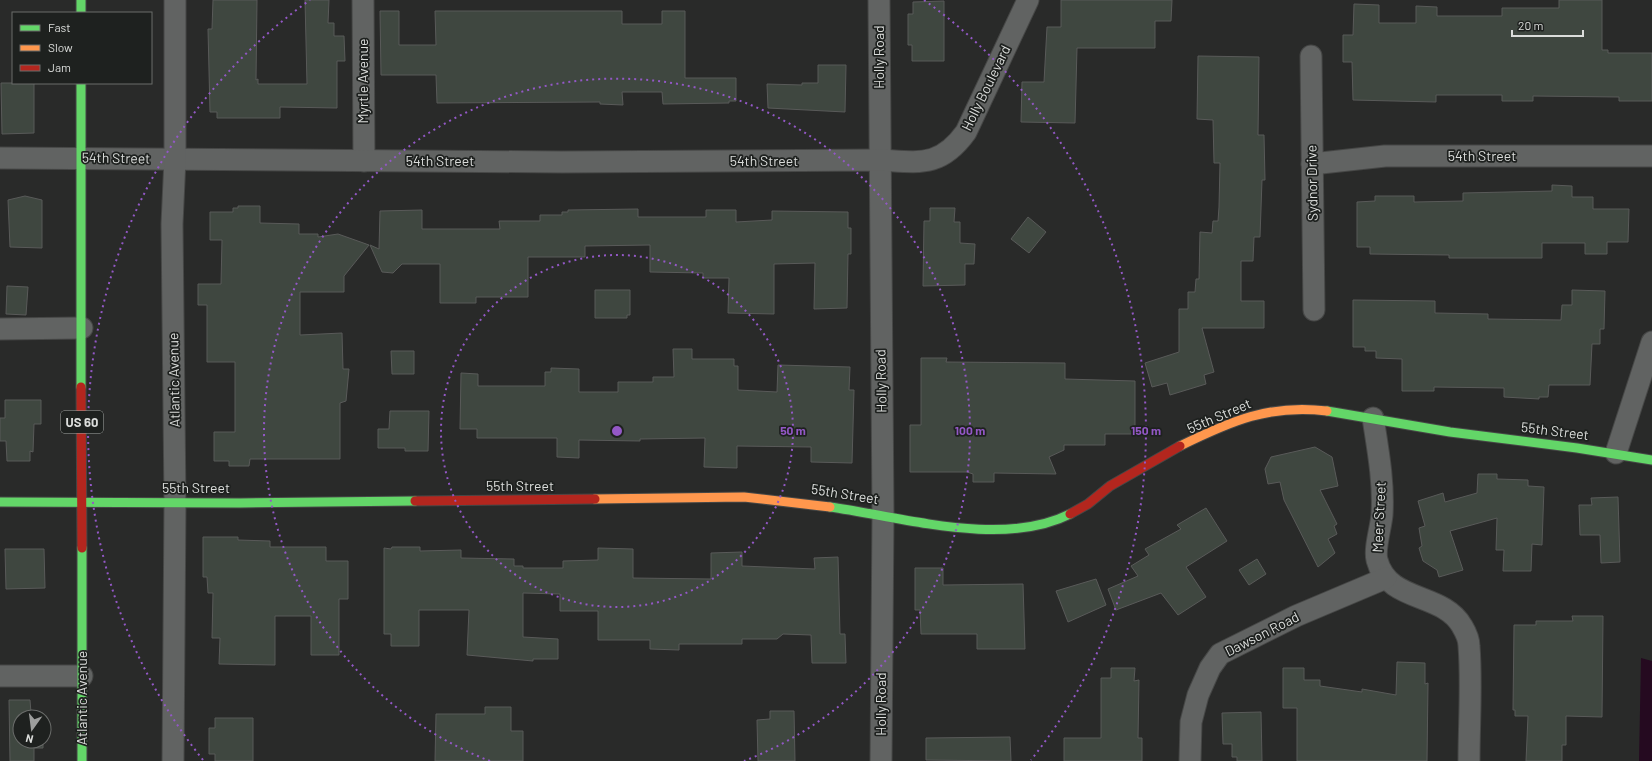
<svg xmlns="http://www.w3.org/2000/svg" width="1652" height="761" viewBox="0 0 1652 761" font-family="Barlow,sans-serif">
<rect width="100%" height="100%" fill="#292a29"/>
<path fill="#250a20" d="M1641,658L1652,661V761H1639Z"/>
<g fill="#3f4740" stroke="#595a59">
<path d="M213,0H257L256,80L258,79V84H307L305,0H329L328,23H334V36H344L345,61H337V108L280,107V118H217V112H210L208,29H212Z"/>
<path d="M1061,0H1172L1171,21H1155V48H1077L1075,123L1021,122L1022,82H1044L1047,27H1061Z"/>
<path d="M1559,0H1602V50H1608V53H1652V101H1619V97L1533,96V101H1502V95H1436V102L1353,100L1352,62H1343V35H1353L1354,4L1379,5V23H1416V6L1437,7V16H1502V8H1559Z"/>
<path d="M944,1V61H912V45H908V14H913V2Z"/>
<path d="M380,11H399V45H436L435,11H622V24H662V11H685V78H736V101H729V103L663,104L662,92H622L623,105L600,104V102L437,103L436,75H381Z"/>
<path d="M1198,56L1259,57L1258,135H1264L1265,180H1262L1260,237H1254L1253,261H1241V301H1264V328H1202L1214,372L1204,375L1206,384L1170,395L1167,383L1152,387L1145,363L1179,352V309H1188V292H1195L1196,279H1199L1200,232L1212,233L1213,221H1218L1219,207L1220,163H1214L1213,120L1197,119Z"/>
<path d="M818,65H846L845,112L768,108L767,84L802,85V83H818Z"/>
<path d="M1,83H34V133L2,134Z"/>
<path d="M1552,185L1572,186V197H1593V209H1629L1628,242H1607V254H1585V243H1542V258H1449V255L1370,254V247H1357V202L1375,201V196H1414V202L1463,201V193L1552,191Z"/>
<path d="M25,196L42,200V248L10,247L8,200Z"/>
<path d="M238,206H260V223L299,224V234H318V237L338,234L369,245L344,276V292H300V335L342,333L343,369H349L346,401L340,403V459H250L249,466H229V461H214V432H235V362H207V305H198V284H221L222,240H210V212H233V208H238Z"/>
<path d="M930,208H955L954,222H960V243L975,244L974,264H965V285L923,286L924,221H930Z"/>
<path d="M638,209V217H706V210H736V222L772,220V211L848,212V228H851V254H848L847,308L814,309L815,263L774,264V314L728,313L729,278H703V273L650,272V245L585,246V257H528V297H476V303H440V264H402L393,273L382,272L370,245L379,249L380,211L422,210V229H500L499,221H540V215H562V212H568V210Z"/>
<path d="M1028,217L1046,232L1029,253L1011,239Z"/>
<path d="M7,286L28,287L26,315L6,314Z"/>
<path d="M595,290H630V315H627V318H595Z"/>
<path d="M1572,290L1605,291L1604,329H1600V344H1592L1590,385H1549L1548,397H1539V399L1504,397V388L1434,387V391H1402V359L1376,358V351H1365V347H1353V300L1435,301V313L1488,314V319L1561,320L1562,305H1572Z"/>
<path d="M673,349H692V359H734V366H738V390L777,392L778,365L850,367L849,390H854L852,463L811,462V447L737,446V468L704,467L705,438L640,439V441L579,440V458L557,457V438H477V429H460L461,373L478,374V386H545V372H551V368L579,369V392H618V382H653V377H674Z"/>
<path d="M391,351H414V374H392Z"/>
<path d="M921,358H947L946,362L1065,363V379L1135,381V434H1105V445H1064V450L1049,457L1056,474L994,473V482H973V474L967,472H910V425H921Z"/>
<path d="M5,400H41V424H34L33,452L30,451V461H7L6,441H0V418H5Z"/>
<path d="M390,411H429L428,451H405V448H378V429H389Z"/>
<path d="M1315,447L1332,457L1338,486L1320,490L1337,524L1334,526L1337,534L1328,539L1335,553L1318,567L1284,500L1280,482L1268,484L1265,469L1271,457Z"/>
<path d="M1478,474H1497V479L1528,480V486L1544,487L1542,545L1532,544L1531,571H1503L1504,550H1496L1497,518L1450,531L1463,570L1439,577L1437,570L1423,561L1419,548L1422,546L1419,528L1425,526L1418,501L1443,493L1445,502L1477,493Z"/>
<path d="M1618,497L1620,562L1601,563L1600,535H1580L1579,505H1592L1591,498Z"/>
<path d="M1206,508L1227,541L1186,567L1206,597L1178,615L1161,593L1116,610L1108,589L1138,576L1131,566L1149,555L1145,549L1181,529L1177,525Z"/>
<path d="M203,537H238V540L270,541V547H326V561H348V599H339V655H311V616H275V665L219,664L220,638H212L213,593H208L207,577H203Z"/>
<path d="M392,547H420V551L461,550V558L514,559V566H523V568H563V561L598,560V548L633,549V578L711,579V553L742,552V566L815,569L814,558L838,557L840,634H845L846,663H812L811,635L783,634L777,639H742V644H679V650L650,649V640H598V611H560V594L523,593V637L558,639V659H533V661L467,655L469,610H419V646H391V634H384V548L391,549Z"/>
<path d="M5,549H44L45,588L6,589Z"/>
<path d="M1257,559L1266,574L1249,585L1239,570Z"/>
<path d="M915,568H943V585L1023,584L1025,649H977V634H921L920,610H915Z"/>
<path d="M1096,579L1106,605L1068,622L1056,591Z"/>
<path d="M1572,616H1603L1602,717L1566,716V745H1562V761H1526L1528,716H1515V710H1513L1514,625H1536V621H1573Z"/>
<path d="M1397,662L1425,663V684L1428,683L1427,761H1297V708H1283V668H1304V680H1320V686L1362,692V689L1396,695Z"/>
<path d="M1111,668H1135L1134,681L1139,680L1138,738H1142V761H1064V738H1101V678H1111Z"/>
<path d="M9,700H30L31,713H43V717H20V741H43V748H34V761H10Z"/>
<path d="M485,707H511V731H523V761H435L436,714H485Z"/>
<path d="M770,711H794L795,761H758L757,720L770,719Z"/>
<path d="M1261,712L1262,761H1237V757H1232V744H1223L1222,713Z"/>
<path d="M215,718H253V761H215V754H209V728H215Z"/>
<path d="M1010,737L1011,761L926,760V738Z"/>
</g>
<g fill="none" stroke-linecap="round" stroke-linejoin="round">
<defs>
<g id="street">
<path d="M363,0L364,161"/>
<path d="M879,0L883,515L881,761"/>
<path d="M1311,56L1314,310"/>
<path d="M0,158L562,162L879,160C919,162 940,168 966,132L1028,0"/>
<path d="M1312,164L1385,156H1652"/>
<path d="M0,329L82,328"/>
<path d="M1373,418C1378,450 1384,482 1382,515C1381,527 1374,549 1377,560C1388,603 1443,592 1462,626C1465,631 1469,640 1469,646C1472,683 1469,723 1469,761"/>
<path d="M1616,453L1652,342"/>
<path d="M0,676H82"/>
<path d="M173,761L175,502L172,224L175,159V0"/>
<path d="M1190,761L1191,722L1198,695L1210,668L1220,654L1296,616L1386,578"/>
</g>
<g id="fast">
<path d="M81,0V13"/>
<path d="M81,83V387"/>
<path d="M1327,411L1450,432L1577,448L1652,460"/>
<path d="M0,502L240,503L415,501"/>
<path d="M830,507C902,517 1003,548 1070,514"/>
<path d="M82,548V761"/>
</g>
<g id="slow">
<path d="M1180,446C1231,421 1269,404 1327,411"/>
<path d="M595,499L744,497L830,507"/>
</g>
<g id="jam">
<path d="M81,387L82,548"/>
<path d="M415,501L595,499"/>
<path d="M1070,514L1088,504L1110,486L1180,446"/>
</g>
</defs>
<use href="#street" stroke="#464746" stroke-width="23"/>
<use href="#fast" stroke="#464746" stroke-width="11"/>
<use href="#slow" stroke="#464746" stroke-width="11"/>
<use href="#jam" stroke="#464746" stroke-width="11"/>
<use href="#street" stroke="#616362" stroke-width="21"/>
<use href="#fast" stroke="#63d668" stroke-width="9"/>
<use href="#slow" stroke="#ff974d" stroke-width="9"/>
<use href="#jam" stroke="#b3261e" stroke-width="9"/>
</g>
<g fill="none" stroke="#9358c6" stroke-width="2" stroke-dasharray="2 4">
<circle cx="617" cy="431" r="176"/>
<path d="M490 761A353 353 0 1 1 744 761"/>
<path d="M203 760A529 529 0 0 1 310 0M924 0A529 529 0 0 1 1031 760"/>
</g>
<g text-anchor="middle" stroke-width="3.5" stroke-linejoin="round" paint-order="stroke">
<rect fill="#1e211f" stroke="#a2a5a3" stroke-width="1" x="61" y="411" width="42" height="22" rx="3"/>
<g font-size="13" font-weight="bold" fill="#dbdddb">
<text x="82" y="427">US 60</text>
</g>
<g font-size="14" fill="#dbdddb" stroke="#1e211f">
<text transform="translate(879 57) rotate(-90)" y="5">Holly Road</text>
<text transform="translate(363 81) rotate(-90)" y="5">Myrtle Avenue</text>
<text transform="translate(986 88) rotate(-64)" y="5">Holly Boulevard</text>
<text x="1482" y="161">54th Street</text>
<text transform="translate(116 158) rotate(1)" y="5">54th Street</text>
<text x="440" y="166">54th Street</text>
<text x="764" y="166">54th Street</text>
<text transform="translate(1312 183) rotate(-91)" y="5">Sydnor Drive</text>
<text transform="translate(174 380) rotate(-91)" y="5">Atlantic Avenue</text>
<text transform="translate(881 381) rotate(-91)" y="5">Holly Road</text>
<text transform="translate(1219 416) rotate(-23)" y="5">55th Street</text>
<text transform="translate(1555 431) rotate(7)" y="5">55th Street</text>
<text x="520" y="491">55th Street</text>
<text x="196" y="493">55th Street</text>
<text transform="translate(845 494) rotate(9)" y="5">55th Street</text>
<text transform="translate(1379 517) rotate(-87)" y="5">Meer Street</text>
<text transform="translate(1262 634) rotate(-27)" y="5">Dawson Road</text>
<text transform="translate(82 698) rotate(-90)" y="5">Atlantic Avenue</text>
<text transform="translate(881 704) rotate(-90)" y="5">Holly Road</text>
</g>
</g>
<circle cx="617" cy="431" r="6" fill="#9358c6" stroke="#1e211f" stroke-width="2"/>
<g font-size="12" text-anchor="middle" font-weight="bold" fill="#9358c6" stroke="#1e211f" stroke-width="3.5" stroke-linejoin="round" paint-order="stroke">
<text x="793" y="435">50 m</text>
<text x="970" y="435">100 m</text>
<text x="1146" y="435">150 m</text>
</g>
<rect x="12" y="12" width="140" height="72" fill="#1e211f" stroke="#6a6c6a"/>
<rect x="20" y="25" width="20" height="6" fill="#63d668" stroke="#6a6c6a"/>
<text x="48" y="32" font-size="12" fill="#dbdddb">Fast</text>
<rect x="20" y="45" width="20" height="6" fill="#ff974d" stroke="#6a6c6a"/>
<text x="48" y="52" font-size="12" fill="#dbdddb">Slow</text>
<rect x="20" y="65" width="20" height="6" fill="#b3261e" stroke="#6a6c6a"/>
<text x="48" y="72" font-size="12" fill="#dbdddb">Jam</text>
<g transform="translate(32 729) rotate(194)"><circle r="19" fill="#1e211f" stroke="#6a6c6a"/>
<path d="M0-3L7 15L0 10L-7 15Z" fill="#9d9e9d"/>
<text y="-6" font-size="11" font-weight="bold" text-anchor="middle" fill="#dbdddb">N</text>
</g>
<path d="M1512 30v6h71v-6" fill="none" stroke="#dbdddb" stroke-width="2"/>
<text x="1518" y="30" font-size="12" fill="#dbdddb" stroke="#1e211f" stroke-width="3" paint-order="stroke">20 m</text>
</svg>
